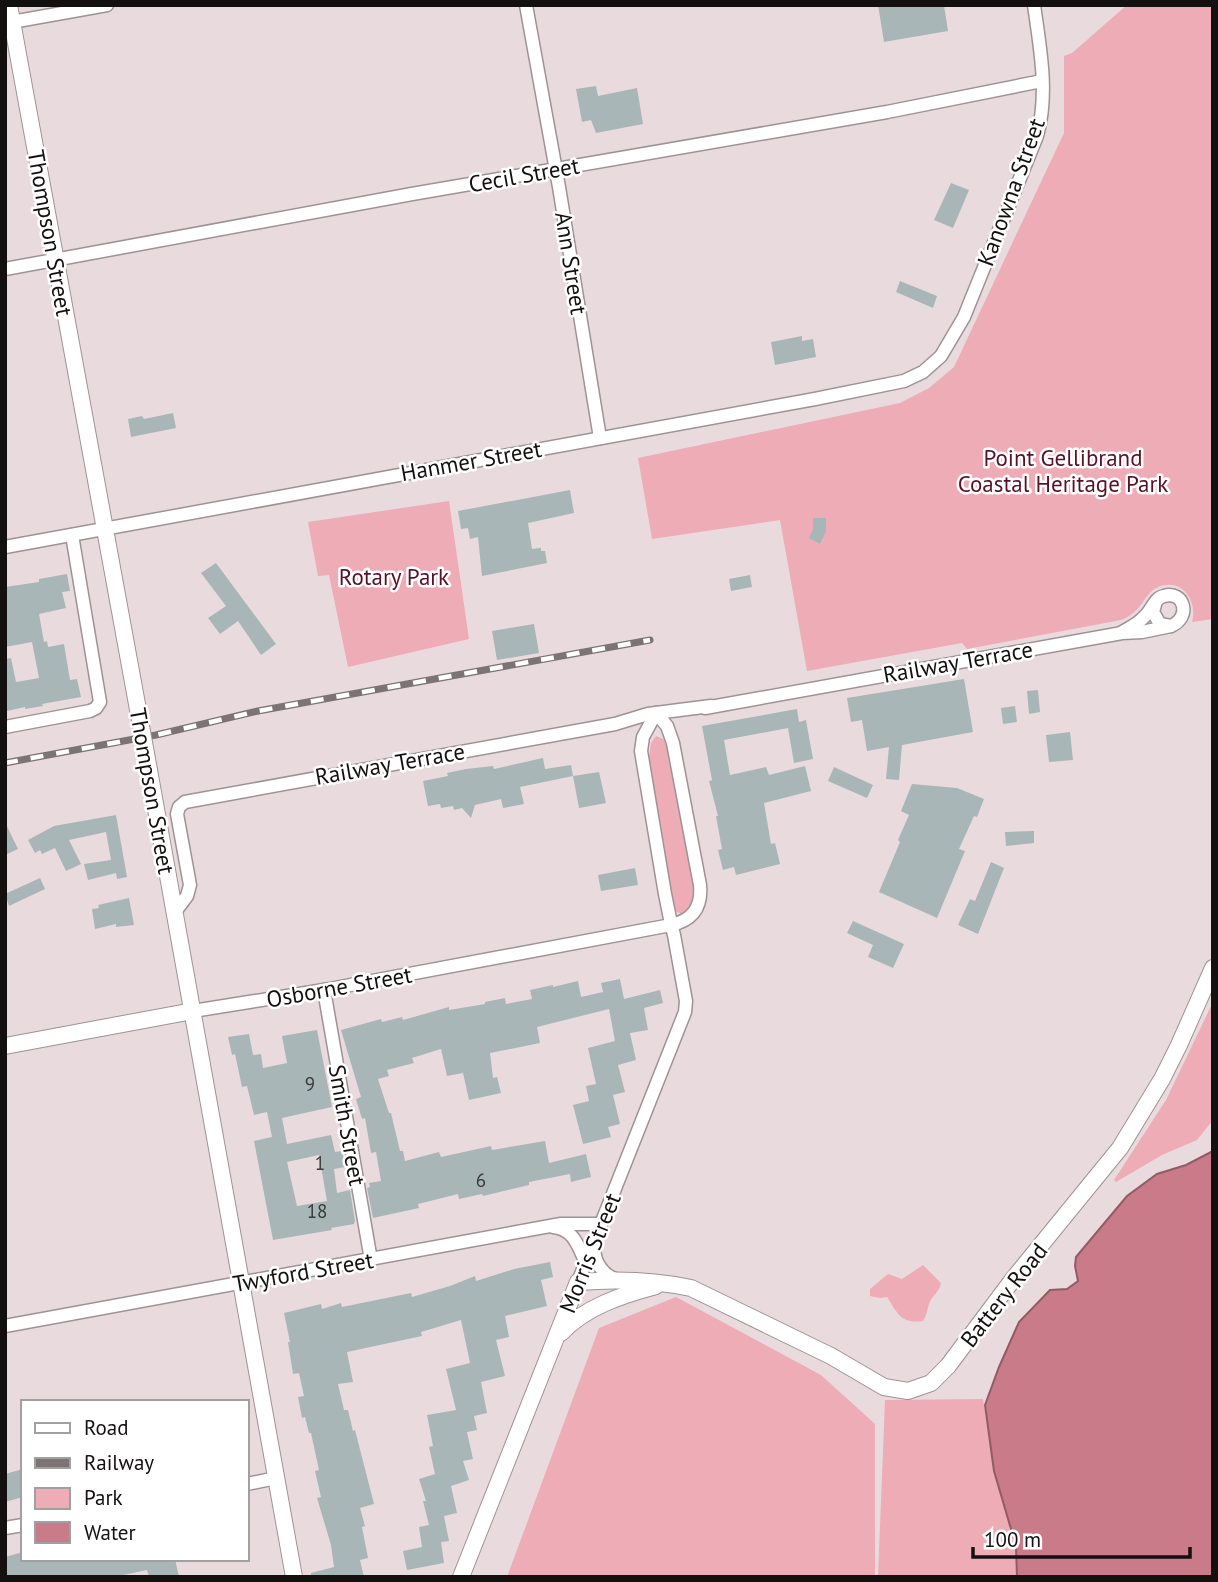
<svg xmlns="http://www.w3.org/2000/svg" width="1218" height="1582" viewBox="0 0 1218 1582" font-family="'PT Sans',sans-serif">
<rect width="100%" height="100%" fill="#e9dbdd"/>
<g fill="#edacb6">
<path d="M1127,5H1213V619L1192,622C1198,601 1182,577 1158,587C1143,594 1143,612 1121,620L967,649L962,643L807,671L780,520L652,539L638,458L900,403L929,388L954,367L1064,133V56L1072,53Z"/>
<path d="M449,501L469,639L348,667L329,575L318,576L308,522Z"/>
<path d="M656,736L663,739L669,748L695,880C694,895 695,907 681,914L674,910L648,763L651,743Z"/>
<path d="M1213,1002V1120L1197,1140L1162,1155L1116,1182L1114,1180L1166,1100Z"/>
<path d="M923,1265L941,1283C939,1293 932,1295 929,1304C927,1310 927,1315 923,1321C901,1324 898,1314 887,1297L880,1298L870,1296V1289L888,1274L902,1279Z"/>
<path d="M676,1297L821,1375L875,1424V1577H507L599,1328Z"/>
<path d="M983,1399L994,1471L1016,1546L1017,1577H878L885,1400Z"/>
</g>
<path fill="#ca7b89" stroke="#935b65" stroke-width="2" d="M1213,1151V1577H1017L1016,1546L994,1471L985,1405L999,1367L1019,1322L1050,1290L1067,1289L1078,1281L1075,1266L1076,1257L1127,1196L1157,1174L1186,1165Z"/>
<g fill="#a8b6b8" fill-rule="evenodd">
<path d="M878,5H944L948,31L884,42Z"/>
<path d="M596,86L598,96L637,88L643,124L596,133L591,120L582,122L576,89Z"/>
<path d="M951,183L969,190L953,228L934,220Z"/>
<path d="M900,281L937,296L933,308L896,292Z"/>
<path d="M802,336V341L813,339L816,357L775,365L771,342Z"/>
<path d="M173,413L176,428L131,437L128,419L142,416L144,419Z"/>
<path d="M570,490L574,513L528,523L532,549L541,548V551H545L547,563L482,576L478,537L470,539L468,528L461,529L458,511Z"/>
<path d="M813,518H826V531L820,544L809,538L813,529Z"/>
<path d="M216,563L276,644L261,655L238,621L220,634L208,618L226,606L201,573Z"/>
<path d="M67,574L70,591L62,592L66,608L39,614L44,642L47,641L48,647L64,644L70,680L77,679L81,697L42,704L43,706L25,709V707L7,711L5,659L11,658L16,682L39,678L32,642L5,647V587L39,582V579Z"/>
<path d="M750,575L752,587L731,591L729,579Z"/>
<path d="M534,624L539,653L497,660L492,631Z"/>
<path d="M964,679L973,732L902,745L899,780L886,779L889,747L867,751L862,720L851,722L847,698Z"/>
<path d="M1038,690L1040,712L1029,714L1027,691Z"/>
<path d="M1015,706L1017,722L1003,724L1001,708Z"/>
<path d="M797,709L799,722L806,720L813,759L794,763L788,728L724,740L730,775L766,767L769,775L805,766L811,791L764,803L771,844L775,843L780,864L736,875L734,867L723,870L718,850L722,849L716,816H718L709,781L712,780L702,726Z"/>
<path d="M1070,732L1073,760L1049,762L1046,735Z"/>
<path d="M543,758L545,769L571,765L573,776L520,787L524,804L503,808L501,799L475,805L471,818L462,808L454,810L453,806L441,808L440,804L428,806L423,781L448,776L447,773L466,769L493,766L494,769Z"/>
<path d="M834,767L873,785L867,798L828,781Z"/>
<path d="M599,772L606,803L579,808L573,776Z"/>
<path d="M912,784L957,788L984,799L977,817L974,816L959,849L965,851L937,918L879,892L900,842L898,840L909,815L901,811Z"/>
<path d="M116,815L127,877L117,879L116,873L88,880L84,864L111,860L106,832L69,840L81,864L66,871L55,848L42,854L40,850L35,853L28,840L54,826Z"/>
<path d="M5,822L18,849L5,855Z"/>
<path d="M1034,831V843L1006,846L1005,832Z"/>
<path d="M991,862L1004,868L978,934L958,925L970,899L975,901Z"/>
<path d="M635,868L638,885L601,891L598,875Z"/>
<path d="M40,878L45,889L9,906L5,894Z"/>
<path d="M129,898L134,925L116,927V924L95,929L92,909L99,908L98,905Z"/>
<path d="M853,921L904,944L893,968L868,957L873,945L847,933Z"/>
<path d="M620,979L624,999L660,990L663,1003L644,1008L648,1030L630,1033L636,1060L618,1065L625,1092L613,1095L620,1124L608,1127L611,1137L583,1144L573,1105L589,1101L586,1086L596,1084L588,1048L615,1041L609,1009L537,1027L540,1043L490,1053L493,1078L497,1077L501,1093L469,1100L463,1073L447,1076L441,1049L412,1058L414,1063L387,1070L389,1076L378,1079L389,1113H391L400,1151H403L405,1161L439,1152L441,1157L491,1146L492,1150L545,1141L549,1163L586,1154L591,1177L571,1182L570,1174L529,1182V1185L483,1196L482,1194L459,1199L458,1194L418,1204L419,1208L373,1218L367,1188L370,1187L369,1183L381,1181L376,1152L371,1153L365,1118L362,1119L356,1099L361,1097L341,1030L381,1019L382,1022L402,1017L403,1020L449,1007V1010L485,1004V1002L505,998L506,1004L532,999L530,990L553,985V987L578,981L581,997L603,992L601,983Z"/>
<path d="M317,1030L332,1107L282,1118L287,1144L331,1135L335,1152L342,1151L345,1167L334,1169L337,1193L350,1190L355,1221L354,1224L331,1228L332,1230L273,1240L254,1141L272,1137L267,1112L254,1115L247,1086L242,1087L235,1054L232,1055L228,1037L249,1034L253,1055L261,1054L263,1068L287,1063L282,1036ZM319,1155L327,1201L297,1206L287,1162Z"/>
<path d="M550,1262L553,1277L541,1280L547,1306L505,1316L509,1337L496,1340L505,1376L481,1382L487,1413L474,1416L477,1430L467,1432L473,1459L463,1461L469,1480L451,1486L457,1513L444,1516L449,1541L441,1542L444,1563L407,1570L403,1551L422,1547L419,1527L429,1525L423,1501H426L419,1479L435,1474L429,1447L433,1446L427,1415L456,1410L446,1369L470,1363L461,1320L421,1332L422,1336L347,1352L353,1382L338,1384L344,1410H348L353,1431L355,1430L374,1504L360,1508L365,1526L362,1527L368,1558L360,1560L364,1577H311V1573L334,1567L331,1545L317,1498L321,1497L315,1471L319,1470L311,1433H309L305,1417L302,1418L298,1397L304,1396L299,1373L293,1374L288,1342H290L284,1313L321,1304L322,1309L341,1303L342,1307L411,1293L412,1297L450,1286L475,1276L476,1281L514,1269Z"/>
<path d="M23,1469V1497L5,1502V1474Z"/>
<path d="M23,1552V1559H175L179,1577H149L147,1570L114,1577H5V1557Z"/>
</g>
<g fill="none" stroke-linecap="round" stroke-linejoin="round">
<defs>
<g id="minor">
<path d="M526,5L559,187L600,438"/>
<path d="M6,23L107,5"/>
<path d="M5,269L412,194L887,112L1042,81"/>
<path d="M5,547L815,399L904,381L923,372L941,356L964,317L1037,136C1049,94 1040,48 1034,5"/>
<path d="M1122,632C1130,628 1139,623 1145,616C1152,610 1154,598 1164,596C1184,590 1192,617 1171,626L1160,624L1153,612L1156,601"/>
<path d="M705,708L1122,633L1142,632L1171,626"/>
<path d="M5,727L90,711L96,708L100,702L72,535"/>
<path d="M175,912L187,896L190,885L177,814L179,807L185,802L615,724L648,714L711,706"/>
<path d="M324,990L371,1260"/>
<path d="M193,1011L324,990L671,925C693,920 702,907 700,885L673,743L667,726L656,713L643,737L641,751L665,894C668,908 670,921 674,935L686,1001L685,1012L578,1282"/>
<path d="M553,1227C574,1229 578,1246 586,1263"/>
<path d="M594,1247C594,1262 603,1276 618,1280"/>
<path d="M5,1326L561,1224H601"/>
<path d="M247,1484L276,1478"/>
<path d="M5,1528L23,1525"/>
</g>
<g id="tertiary">
<path d="M9,5L139,715"/>
<path d="M149,770L294,1577"/>
<path d="M5,1046L193,1011"/>
<path d="M561,1333C585,1307 622,1295 656,1286"/>
<path d="M461,1577L578,1282C615,1279 654,1280 691,1288L831,1356L884,1387L908,1391L931,1383L948,1366L1014,1278L1120,1148L1162,1079L1179,1045L1213,968"/>
</g>
</defs>
<use href="#minor" stroke="#9f9294" stroke-width="15"/>
<use href="#tertiary" stroke="#9f9294" stroke-width="18"/>
<use href="#minor" stroke="#fff" stroke-width="12"/>
<use href="#tertiary" stroke="#fff" stroke-width="16"/>
<defs>
<path id="rail" d="M5,763L156,735L258,711L650,640"/>
</defs>
<use href="#rail" stroke="#7c7374" stroke-width="7"/>
<use href="#rail" stroke="#fff" stroke-width="4.5" stroke-dasharray="13" stroke-linecap="butt"/>
<defs>
<path id="tertiary-bridge" d="M139,715L149,770"/>
</defs>
<use href="#tertiary-bridge" stroke="#9f9294" stroke-width="18" stroke-linecap="butt"/>
<use href="#tertiary-bridge" stroke="#fff" stroke-width="16"/>
</g>
<g text-anchor="middle" stroke-width="5" stroke-linejoin="round" paint-order="stroke">
<g font-size="19" fill="#393a3a">
<text x="310" y="1091">9</text>
<text x="320" y="1170">1</text>
<text x="481" y="1187">6</text>
<text x="317" y="1218">18</text>
</g>
<g font-size="23" fill="#141010" stroke="#fff">
<text transform="translate(524 175) rotate(-10)" y="8">Cecil Street</text>
<text transform="translate(1011 192) rotate(-70)" y="8">Kanowna Street</text>
<text transform="translate(50 233) rotate(80)" y="8">Thompson Street</text>
<text transform="translate(571 263) rotate(81)" y="8">Ann Street</text>
<text transform="translate(471 461) rotate(-10)" y="8">Hanmer Street</text>
<text transform="translate(958 662) rotate(-10)" y="8">Railway Terrace</text>
<text transform="translate(390 764) rotate(-10)" y="8">Railway Terrace</text>
<text transform="translate(152 791) rotate(80)" y="8">Thompson Street</text>
<text transform="translate(339 987) rotate(-10)" y="8">Osborne Street</text>
<text transform="translate(347 1125) rotate(80)" y="8">Smith Street</text>
<text transform="translate(590 1253) rotate(-68)" y="8">Morris Street</text>
<text transform="translate(303 1272) rotate(-10)" y="8">Twyford Street</text>
<text transform="translate(1004 1295) rotate(-52)" y="8">Battery Road</text>
</g>
<g font-size="23" fill="#591126" stroke="#fff">
<text x="1063" y="466">Point Gellibrand<tspan x="1063" dy="26">Coastal Heritage Park</tspan></text>
<text x="394" y="585">Rotary Park</text>
</g>
</g>
<rect width="1218" height="1582" fill="none" stroke="#141010" stroke-width="14"/>
<rect x="21" y="1400" width="228" height="161" fill="#ffffff" stroke="#a19f9f" stroke-width="2"/>
<rect x="35" y="1423" width="35" height="10" fill="#ffffff" stroke="#a19f9f" stroke-width="2"/>
<text x="84" y="1435" font-size="21" fill="#141010">Road</text>
<rect x="35" y="1458" width="35" height="10" fill="#7c7374" stroke="#a19f9f" stroke-width="2"/>
<text x="84" y="1470" font-size="21" fill="#141010">Railway</text>
<rect x="35" y="1488" width="35" height="21" fill="#edacb6" stroke="#a19f9f" stroke-width="2"/>
<text x="84" y="1505" font-size="21" fill="#141010">Park</text>
<rect x="35" y="1522" width="35" height="21" fill="#ca7b89" stroke="#a19f9f" stroke-width="2"/>
<text x="84" y="1540" font-size="21" fill="#141010">Water</text>
<path d="M973 1547v10h217v-10" fill="none" stroke="#141010" stroke-width="3.5"/>
<text x="984" y="1547" font-size="21" fill="#141010" stroke="#ffffff" stroke-width="5" paint-order="stroke">100 m</text>
</svg>
